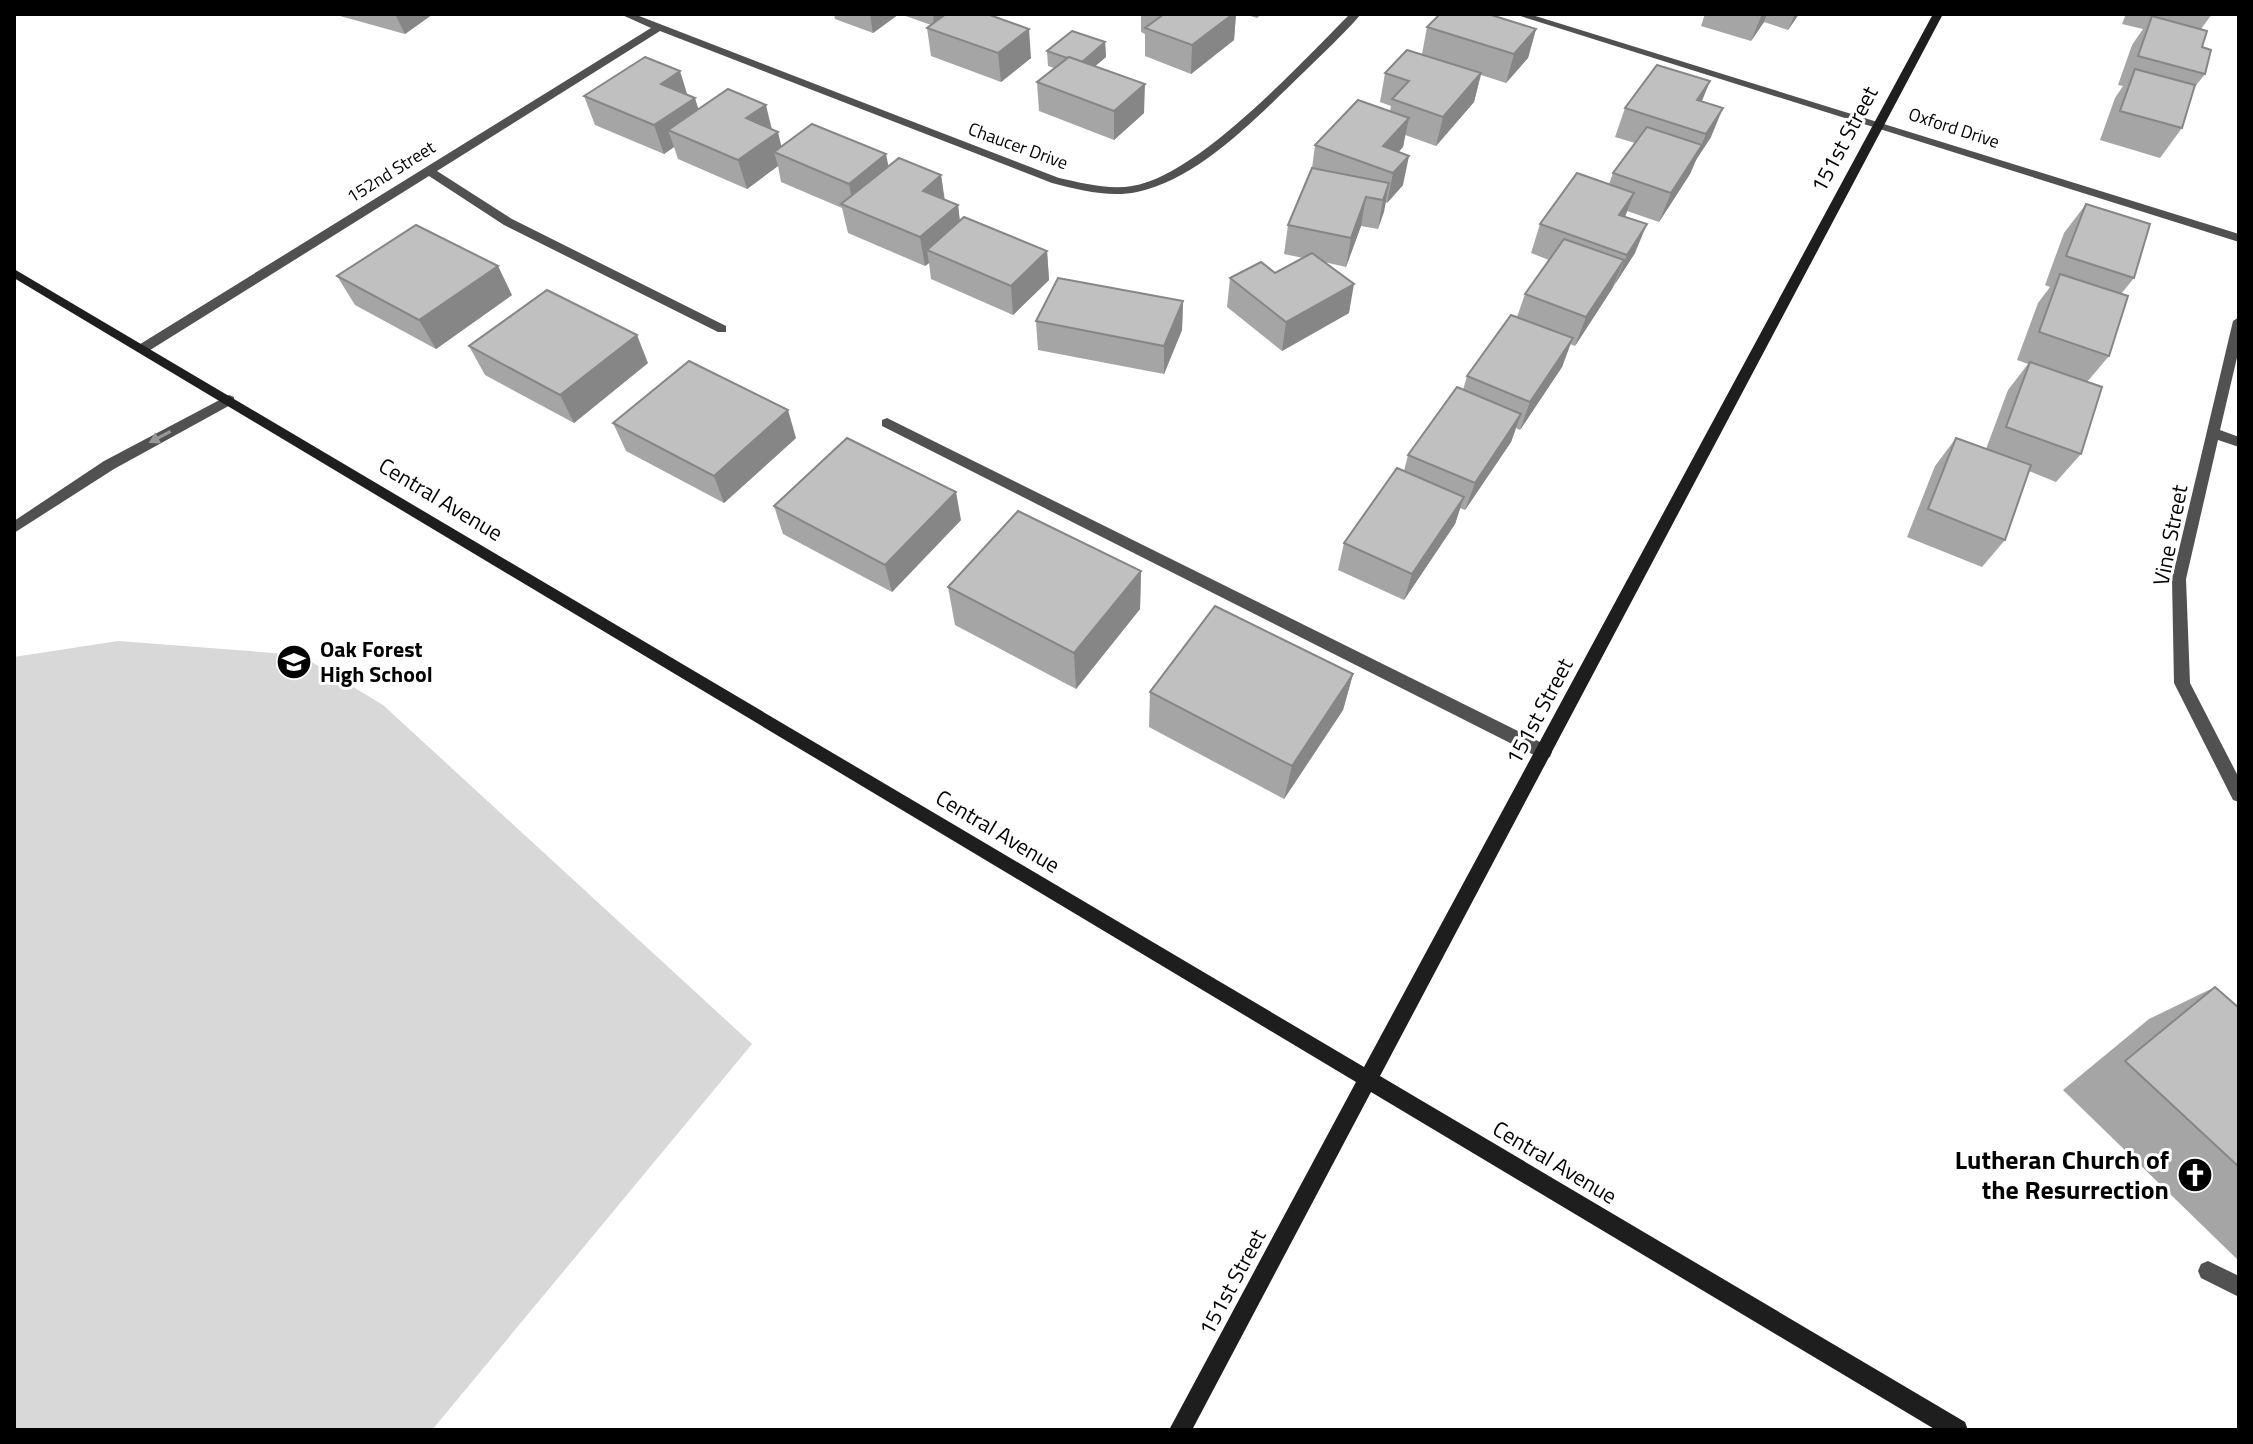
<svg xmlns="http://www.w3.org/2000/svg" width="2253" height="1444" viewBox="0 0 2253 1444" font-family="'Titillium Web',sans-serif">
<rect width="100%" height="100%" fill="#fff"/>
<path fill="#d8d8d8" d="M118,641L300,655L383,705L752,1044L432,1430H14V657Z"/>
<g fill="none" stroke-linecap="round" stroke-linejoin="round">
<g fill="#515151" fill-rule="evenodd">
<path d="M229,395L234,397V403L114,469L14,533V521L104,461Z"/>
<path d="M2208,1261L2239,1276V1297L2201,1278L2198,1271L2201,1264Z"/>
</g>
<g fill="#515151" fill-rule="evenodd">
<path d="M620,14H634L1059,178C1082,183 1108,190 1132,186C1198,176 1302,62 1350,14H1361C1344,34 1324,52 1305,71C1260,114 1200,179 1137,192C1110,198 1079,190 1052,183L660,31L437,171L512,219L726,326V332H718L504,225L429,176L147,352H137V346L651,28Z"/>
<path d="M1514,14H1529L2239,234V242Z"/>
<path d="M2239,317V349L2220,430L2239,437V447L2218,440L2186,579L2190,683L2239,778V802L2233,800L2174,683L2172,579L2233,321Z"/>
<path d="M887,418L1550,747L1552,752L1550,757L1544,759L1538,757L882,426V420Z"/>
</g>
<path fill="#1e1e1e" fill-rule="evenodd" d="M1933,14H1943L1380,1076L1965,1422L1968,1430H1936L1371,1092L1192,1430H1169L1356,1082L14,278V269L1364,1067Z"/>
</g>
<g fill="#a5a5a5">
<path d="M338,14H433L405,34L340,16Z"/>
<path d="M834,14H899L873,33L835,19Z"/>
<path d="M900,14H987L1031,58L1001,82L931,56L927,28L931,25Z"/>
<path d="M1141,14H1236L1234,40L1191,74L1145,56V34L1141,32Z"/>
<path d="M1244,14H1262L1257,18Z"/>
<path d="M1705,14H1799L1788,30L1764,22L1751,41L1701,26Z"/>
<path d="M2126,14H2212L2201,29L2205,74L2194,88L2182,128L2160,158L2100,140L2115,98L2123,86L2118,85L2132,45L2143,29L2122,24Z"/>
<path d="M1427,27L1536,29L1528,58L1506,83L1481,75L1474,102L1436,146L1405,135L1403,147L1398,152L1403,185L1387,203L1386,202L1378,229L1361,226L1346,267L1324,262L1349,313L1282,351L1227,307L1230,278L1275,273L1303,258L1284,254L1288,225L1312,168L1315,145L1390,111L1391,106L1380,102L1385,73L1422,54Z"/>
<path d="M1105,42L1106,57L1095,66L1144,113L1114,140L1039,111L1037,82L1054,68L1048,66L1047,51Z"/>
<path d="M687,94L698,109L772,129L781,147L941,175L945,200L958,205L960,221L1047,251L1049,280L1013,315L931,279L929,263L925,266L848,233L842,208L781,182L778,166L747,189L678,159L674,147L664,154L595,125L584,96Z"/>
<path d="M1702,101L1711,137L1696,160L1690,174L1659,222L1627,211L1625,217L1635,253L1575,346L1570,344L1562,367L1520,430L1516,428L1511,442L1465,510L1460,508L1455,524L1404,600L1338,570L1344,543L1404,471L1408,455L1463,390L1467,376L1517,317L1525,294L1549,260L1531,253L1540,224L1609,184L1613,173L1635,143L1615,137L1625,108Z"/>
<path d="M2086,204L2134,278L2121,294L2109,356L2087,382L2081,454L2056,482L2029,471L2005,540L1982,567L1907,537L1935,466L1956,438L1986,449L2008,390L2028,364L2017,360L2038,303L2050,287L2045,285L2064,233Z"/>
<path d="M337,276L512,295L436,349L355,305Z"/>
<path d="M1183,301L1182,330L1164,374L1038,350L1036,321Z"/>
<path d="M469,346L648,363L574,423L485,375Z"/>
<path d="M613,423L796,438L724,503L626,451Z"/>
<path d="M774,506L961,520L892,592L783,534Z"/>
<path d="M1141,571L1140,609L1076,689L955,625L948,587Z"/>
<path d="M1353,674L1343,710L1284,799L1149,727L1150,692Z"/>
<path d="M2215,987L2239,1008V1261L2063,1090L2149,1019Z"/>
</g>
<g fill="#868686">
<path d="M395,14H433L405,34Z"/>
<path d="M870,14H899L873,33Z"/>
<path d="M933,14H951L934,26Z"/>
<path d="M1233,14H1236L1234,40L1191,74L1192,45Z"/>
<path d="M1762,14H1767L1764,22L1751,41Z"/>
<path d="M1795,14H1799L1788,30Z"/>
<path d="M1029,29L1031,58L1001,82L998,53Z"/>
<path d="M1536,29L1528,58L1506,83L1514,54Z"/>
<path d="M1105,42L1106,57L1081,78L1080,63Z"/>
<path d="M680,71L689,100L661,84Z"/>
<path d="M1481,73L1474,102L1436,146L1443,117Z"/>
<path d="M1710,81L1698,111L1686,129L1697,100Z"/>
<path d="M1145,84L1144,113L1114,140V111Z"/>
<path d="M695,98L704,127L668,130L674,147L664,154L654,125Z"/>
<path d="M766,105L773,134L746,118Z"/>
<path d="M1723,108L1711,137L1696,160L1690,174L1659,222L1671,193L1700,148L1706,134Z"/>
<path d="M1409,118L1403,147L1382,170L1383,146Z"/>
<path d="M778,132L784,157L774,152L778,166L747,189L738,160Z"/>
<path d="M886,154L892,183L854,209L849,184Z"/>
<path d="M1409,156L1403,185L1387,203L1393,173Z"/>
<path d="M941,175L945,205L923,191Z"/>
<path d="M1389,183L1384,212L1378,229L1383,200Z"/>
<path d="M1634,193L1623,222L1619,215Z"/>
<path d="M1366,197L1361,226L1346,267L1351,238Z"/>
<path d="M958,205L961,234L927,250L929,263L925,266L920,237Z"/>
<path d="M1647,224L1635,253L1615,284L1627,255Z"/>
<path d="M1047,251L1049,280L1013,315L1011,286Z"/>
<path d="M1624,260L1612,289L1575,346L1586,317Z"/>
<path d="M498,266L512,295L436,349L419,320Z"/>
<path d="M1354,284L1349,313L1282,351L1286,322Z"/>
<path d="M1183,301L1182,330L1164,374V346Z"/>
<path d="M637,335L648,363L574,423L560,395Z"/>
<path d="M1573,338L1562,367L1520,430L1530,402Z"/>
<path d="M788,410L796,438L724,503L714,476Z"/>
<path d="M1521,414L1511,442L1465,510L1475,483Z"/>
<path d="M956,492L961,520L892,592L885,565Z"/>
<path d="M1464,497L1455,524L1404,600L1412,574Z"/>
<path d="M1141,571L1140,609L1076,689L1074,653Z"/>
<path d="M1353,674L1343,710L1284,799L1292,766Z"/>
</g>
<g fill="#c0c0c0" stroke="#868686" stroke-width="2">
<path d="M946,14H987L1029,29L998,53L927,28Z"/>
<path d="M1164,14H1233L1192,45L1145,28Z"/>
<path d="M1440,14H1488L1536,29L1514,54L1427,27Z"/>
<path d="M2152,16L2207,31L2202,47L2211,50L2205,74L2138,56Z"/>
<path d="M1072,31L1105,42L1082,62L1069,57L1067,58L1047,51Z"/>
<path d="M1407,50L1481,73L1443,117L1392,99L1409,81L1385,73Z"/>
<path d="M645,57L680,71L661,84L695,98L654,125L584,96Z"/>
<path d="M1069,57L1145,84L1114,111L1037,82Z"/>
<path d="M1657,65L1710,81L1697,100L1723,108L1706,134L1625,108Z"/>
<path d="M2135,69L2195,85L2182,128L2120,111Z"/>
<path d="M728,89L766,105L746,118L778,132L738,160L668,130Z"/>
<path d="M1358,100L1409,118L1383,146L1409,156L1393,173L1315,145Z"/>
<path d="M812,124L886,154L849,184L774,152Z"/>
<path d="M1647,127L1702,145L1671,193L1613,173Z"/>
<path d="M899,158L941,175L923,191L958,205L920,237L841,204Z"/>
<path d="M1312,168L1389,183L1383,200L1366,197L1351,238L1288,225Z"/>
<path d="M1577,173L1634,193L1619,215L1647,224L1627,255L1540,224Z"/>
<path d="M2086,204L2150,224L2134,278L2066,256Z"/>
<path d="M964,217L1047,251L1011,286L927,250Z"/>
<path d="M416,225L498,266L419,320L337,276Z"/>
<path d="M1564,239L1624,260L1586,317L1525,294Z"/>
<path d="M1312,253L1354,284L1286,322L1230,278L1261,262L1275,273Z"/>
<path d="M2060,274L2128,296L2109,356L2039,332Z"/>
<path d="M1058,278L1183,301L1164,346L1036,321Z"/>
<path d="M547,290L637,335L560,395L469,346Z"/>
<path d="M1511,315L1573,338L1530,402L1467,376Z"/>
<path d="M689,361L788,410L714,476L613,423Z"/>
<path d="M2030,362L2102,387L2081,454L2006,427Z"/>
<path d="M1457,387L1521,414L1475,483L1408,455Z"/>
<path d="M847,438L956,492L885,565L774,506Z"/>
<path d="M1956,438L2031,465L2005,540L1928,509Z"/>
<path d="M1397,468L1464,497L1412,574L1344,543Z"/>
<path d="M1018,511L1141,571L1074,653L948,587Z"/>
<path d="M1215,606L1353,674L1292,766L1150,692Z"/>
<path d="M2215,987L2239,1008V1167L2125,1061Z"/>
</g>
<defs><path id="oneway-solid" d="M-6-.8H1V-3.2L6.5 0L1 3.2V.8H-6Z" transform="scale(2)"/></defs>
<use fill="#979797" href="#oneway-solid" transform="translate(160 437) rotate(152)"/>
<defs>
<symbol id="school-disc" viewBox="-11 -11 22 22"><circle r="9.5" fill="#000" stroke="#fff"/><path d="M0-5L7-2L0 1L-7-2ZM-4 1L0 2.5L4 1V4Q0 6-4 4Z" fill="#fff"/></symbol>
<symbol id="church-disc" viewBox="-11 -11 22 22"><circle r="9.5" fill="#000" stroke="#fff"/><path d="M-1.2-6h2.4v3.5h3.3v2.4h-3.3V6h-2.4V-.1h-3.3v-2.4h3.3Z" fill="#fff"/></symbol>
</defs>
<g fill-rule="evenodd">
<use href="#school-disc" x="274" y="642" width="40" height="40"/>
<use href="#church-disc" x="2175" y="1155" width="40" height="40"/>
</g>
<g text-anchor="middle" stroke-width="6" stroke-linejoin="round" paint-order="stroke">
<g font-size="18" fill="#000" stroke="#fff">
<text transform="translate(1954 128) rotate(18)" y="6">Oxford Drive</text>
<text transform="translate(1018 146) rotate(20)" y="6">Chaucer Drive</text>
<text transform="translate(391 172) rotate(-32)" y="6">152nd Street</text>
</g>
<g font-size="22" fill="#000" stroke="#fff">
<text transform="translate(1844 139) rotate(-62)" y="8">151st Street</text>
<text transform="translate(441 499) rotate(31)" y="8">Central Avenue</text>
<text transform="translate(2170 535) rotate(-79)" y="8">Vine Street</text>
<text transform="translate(1539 711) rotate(-62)" y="8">151st Street</text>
<text transform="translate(998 831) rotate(31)" y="8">Central Avenue</text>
<text transform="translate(1555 1162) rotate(31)" y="8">Central Avenue</text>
<text transform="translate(1232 1282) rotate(-62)" y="8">151st Street</text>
</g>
<g font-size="22" font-weight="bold" fill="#000" stroke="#fff" text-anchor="start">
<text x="320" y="657">Oak Forest<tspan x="320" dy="25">High School</tspan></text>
</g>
<g font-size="26" font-weight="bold" fill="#000" stroke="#fff" text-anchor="end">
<text x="2169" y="1169">Lutheran Church of<tspan x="2169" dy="30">the Resurrection</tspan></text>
</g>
</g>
<rect width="2253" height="1444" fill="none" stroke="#000000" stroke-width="32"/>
</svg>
